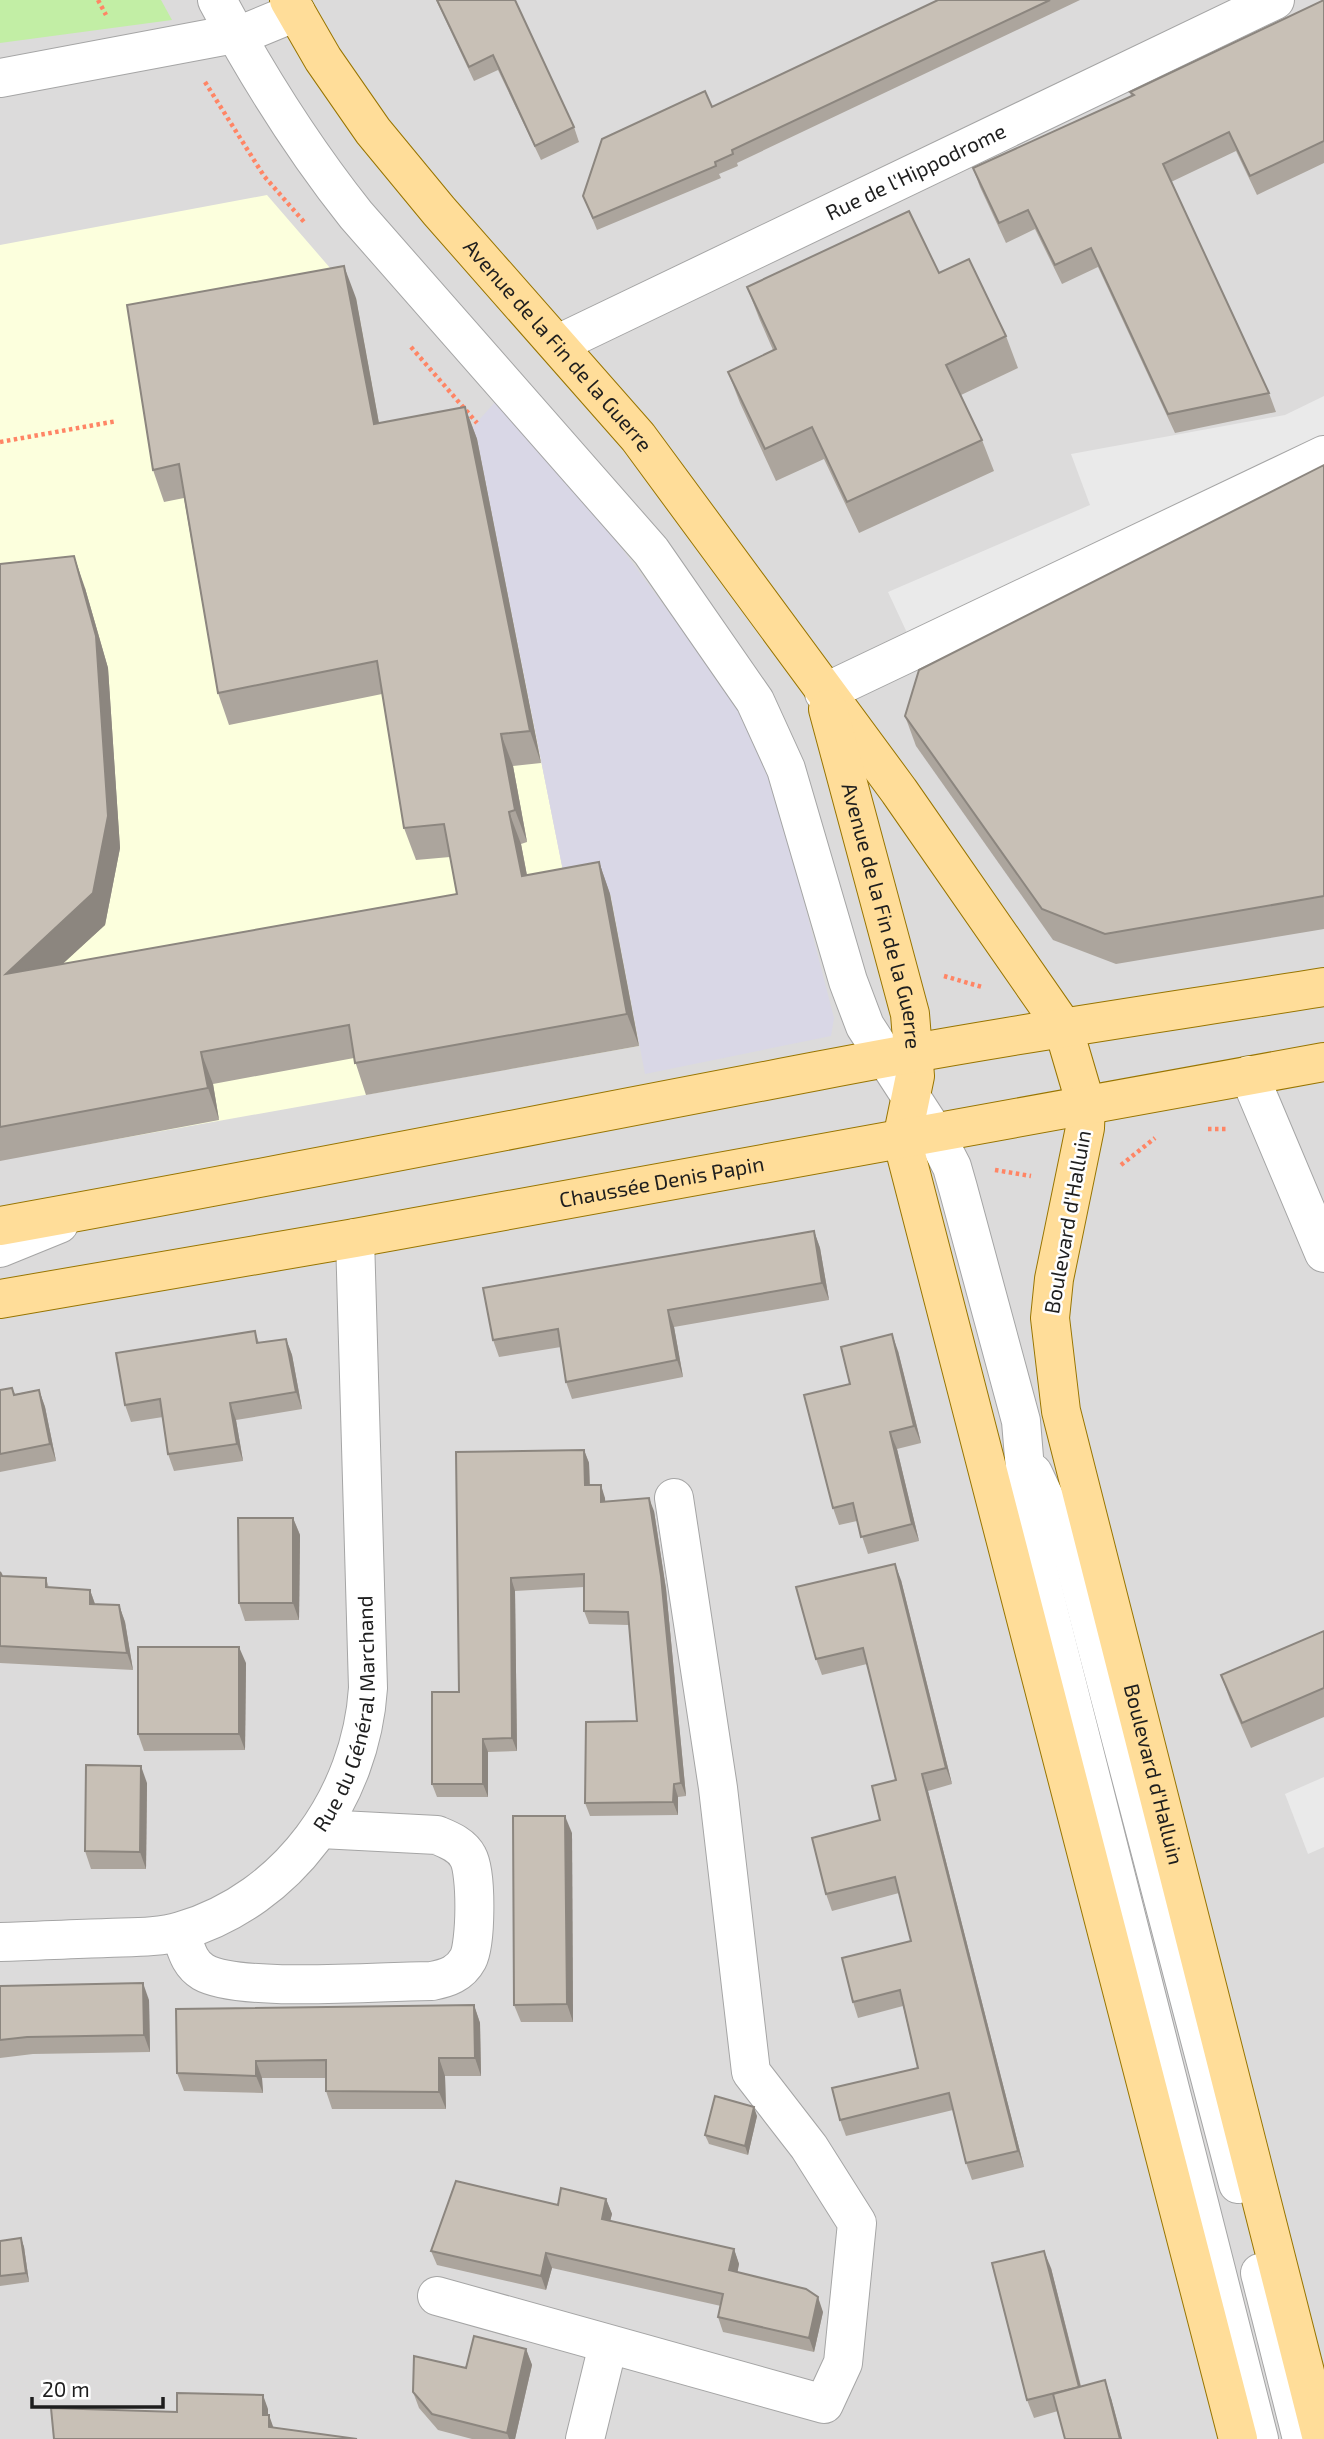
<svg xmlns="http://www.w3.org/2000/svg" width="1324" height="2439" viewBox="0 0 1324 2439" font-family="'Exo 2',sans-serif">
<rect width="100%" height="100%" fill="#f0ede3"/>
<rect fill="#dcdbdb" x="0" y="0" width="1324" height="2439"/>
<path fill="#fcffdd" d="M267,195L356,298L385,456L477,439L569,901L610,894L639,1046L0,1160V245Z"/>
<path fill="#c2eea5" d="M0,0H161L172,20L0,43Z"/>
<g fill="#eaeaea">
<path d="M1324,396V501L937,697L888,592L1090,505L1071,454L1285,415Z"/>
<path d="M1324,1777V1847L1308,1854L1285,1794Z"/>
</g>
<path fill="#d9d7e6" d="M496,401L611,534L701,655L747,723L776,793L834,1018L831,1036L645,1074L611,895L569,901L477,439L470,430Z"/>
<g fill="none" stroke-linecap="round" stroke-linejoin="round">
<defs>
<g id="minor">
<path d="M217,0C258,77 302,147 356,215L651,551L755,701L786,769L848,981L865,1026L935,1134L952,1167L958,1188L1021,1421L1031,1542L1259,2439"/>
<path d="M0,78L250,31L296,12"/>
<path id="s1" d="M558,344L1275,0"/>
<path d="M824,693L1324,455"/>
<path d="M1249,1075L1324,1253"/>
<path d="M0,1248L59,1224"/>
<path d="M1033,1473L1074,1560L1238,2184"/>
<path d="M180,1932C186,1947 188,1963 203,1972C239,1993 383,1981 432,1981C447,1978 460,1974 468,1959C476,1944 477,1873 468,1857C462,1845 449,1840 437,1835L321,1829"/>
<path id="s2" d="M0,1942C36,1941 71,1939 107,1938C131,1937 158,1938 181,1931C289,1899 361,1797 368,1688L355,1238"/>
<path d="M1260,2273L1302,2439"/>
<path d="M437,2296L824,2404L843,2363L857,2223L809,2147L751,2072L718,1788L674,1498"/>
<path d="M585,2439L608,2345"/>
</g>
<g id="major">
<path id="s3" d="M289,0L323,59L373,131L439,211L638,437L899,791L1063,1027L1086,1105L1085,1128L1054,1279L1050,1318L1061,1411L1322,2439"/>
<path id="s4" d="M828,709L910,1014L915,1076L902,1139L1238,2439"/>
<path d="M0,1226C273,1177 545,1123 817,1071C985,1038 1155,1014 1324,987"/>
<path id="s5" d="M0,1299L355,1238L1324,1062"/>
</g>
</defs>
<use href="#minor" stroke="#a5a5a5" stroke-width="40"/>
<use href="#major" stroke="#987500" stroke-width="40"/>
<g stroke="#ff8565" stroke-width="4.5" stroke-dasharray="3.5 3.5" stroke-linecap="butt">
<path d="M98,0L106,15"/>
<path d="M205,82L264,176L305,223"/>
<path d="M411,347L477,423"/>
<path d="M0,442L117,421"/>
<path d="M944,976L982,987"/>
<path d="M1208,1129H1227"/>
<path d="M1121,1165L1155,1138"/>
<path d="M995,1170L1031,1176"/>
</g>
<use href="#minor" stroke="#fff" stroke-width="38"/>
<use href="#major" stroke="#fd9" stroke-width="38"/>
</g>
<g fill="#aca59d">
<path d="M436,0H515L574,127L579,142L541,160L498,70L474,81Z"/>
<path d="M938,0H1080L737,163L738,166L719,174L721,178L597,230L583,196L712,107Z"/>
<path d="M1324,0V163L1257,195L1236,151L1171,182L1269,393L1276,412L1175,433L1098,267L1062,284L1035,229L1006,243L980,187L973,168L1131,96L1130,92Z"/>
<path d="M939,273L1006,336L1018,368L961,395L982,440L994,471L859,533L824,459L776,481L740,403L728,372L773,350L759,318L747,287Z"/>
<path d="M356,298L379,423L465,407L477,439L541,763L513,766L527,842L521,844L527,875L599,862L610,894L639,1046L366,1095L354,1058L213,1084L219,1120L0,1161V564L85,588L108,668L120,848L105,925L62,964L457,894L450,857L416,860L404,828L382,694L229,725L218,693L184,498L164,502L153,470Z"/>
<path d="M1324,465V929L1116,964L1053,940L916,746L905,716Z"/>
<path d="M814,1231L820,1248L829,1300L674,1327L683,1377L572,1399L566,1382L561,1347L499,1357L493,1340Z"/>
<path d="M255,1331L259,1343L286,1339L292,1355L302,1409L236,1420L243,1461L174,1471L168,1454L163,1417L131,1422L125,1405Z"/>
<path d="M898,1351L921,1443L897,1449L919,1541L868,1554L857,1521L839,1525L833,1508L850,1384Z"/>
<path d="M12,1388L15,1394L39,1390L45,1407L56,1461L0,1472V1390Z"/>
<path d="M584,1450L589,1463L590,1485L605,1498V1502L654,1511L666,1589L686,1796L678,1797V1815L590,1816L585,1803L637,1721L629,1625L589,1624L584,1611V1587L515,1591L517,1751L488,1752V1797H437L432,1784L459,1692L456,1452Z"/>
<path d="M293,1518L300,1535L299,1620L245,1621L239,1603Z"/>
<path d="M0,1572L2,1576L46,1578L49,1588L90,1590L95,1604L119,1605L125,1622L133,1670L0,1663Z"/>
<path d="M901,1580L952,1784L928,1791L1024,2167L972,2180L966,2163L953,2110L846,2136L840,2120L918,2068L903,2006L858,2018L853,2002L911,1941L899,1893L832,1911L826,1894L880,1820L896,1780L867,1664L822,1675L816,1659Z"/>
<path d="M1324,1631V1717L1251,1748L1230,1700L1221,1675Z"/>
<path d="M246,1663L245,1750L144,1751L138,1734Z"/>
<path d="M147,1783L146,1869H91L85,1851Z"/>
<path d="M572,1833L573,2022H521L514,2005Z"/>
<path d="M0,1986L149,2000L150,2052L33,2054L0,2058Z"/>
<path d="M474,2005L480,2023L481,2076H445L446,2109H332L326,2091V2078H262L263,2093L184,2091L177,2073Z"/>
<path d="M757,2116L748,2155L709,2144L705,2135Z"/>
<path d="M606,2199L612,2214L610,2221L734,2249L739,2264L737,2272L823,2312L814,2352L723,2332L718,2317L721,2306L552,2268L546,2290L437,2265L431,2251L558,2205Z"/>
<path d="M21,2238L24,2247L29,2282L0,2286V2241Z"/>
<path d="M1051,2268L1081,2386L1111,2398L1122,2439H1065L1058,2411L1034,2418L1027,2400Z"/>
<path d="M526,2349L532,2365L515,2439H472L438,2430L419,2408L413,2392L466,2368Z"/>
</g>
<g fill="#8c867f">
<path d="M344,266L356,298L385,456L374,424Z"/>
<path d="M465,407L477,439L541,763L530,731Z"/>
<path d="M74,556L85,588L108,668L120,848L105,925L17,1006L6,974Z"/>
<path d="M501,734L513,766L527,842L515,810Z"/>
<path d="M509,812L521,844L533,908L522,876Z"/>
<path d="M599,862L610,894L639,1046L627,1014Z"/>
<path d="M201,1052L213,1084L219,1120L208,1088Z"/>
<path d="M814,1231L820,1248L829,1300L822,1283Z"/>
<path d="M668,1310L674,1327L683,1377L677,1360Z"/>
<path d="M892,1334L898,1351L921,1443L914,1426Z"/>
<path d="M286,1339L292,1355L302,1409L296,1392Z"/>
<path d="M39,1390L45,1407L56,1461L50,1444Z"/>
<path d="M230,1403L236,1420L243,1461L237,1444Z"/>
<path d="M890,1432L897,1449L919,1541L912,1524Z"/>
<path d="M584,1450L589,1463L590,1499L585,1485Z"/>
<path d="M601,1485L605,1498L606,1515L601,1502Z"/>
<path d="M649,1498L654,1511L666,1589L686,1796L681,1783Z"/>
<path d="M293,1518L300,1535L299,1620L293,1603Z"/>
<path d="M895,1564L901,1580L952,1784L946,1768Z"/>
<path d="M511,1578L515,1591L517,1751L512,1738Z"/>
<path d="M90,1590L96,1607L90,1604Z"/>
<path d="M119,1605L125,1622L133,1670L127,1653Z"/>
<path d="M239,1647L246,1663L245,1750L239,1734Z"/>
<path d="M483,1739L488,1752V1797L483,1784Z"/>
<path d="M141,1766L147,1783L146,1869L140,1852Z"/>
<path d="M922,1774L928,1791L1024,2167L1018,2151Z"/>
<path d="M674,1784L678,1797V1815L673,1802Z"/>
<path d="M565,1816L572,1833L573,2022L567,2004Z"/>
<path d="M143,1983L149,2000L150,2052L144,2035Z"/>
<path d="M474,2005L480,2023L481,2076L475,2058Z"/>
<path d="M439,2058L445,2076L446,2109L439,2092Z"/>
<path d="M256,2061L262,2078L263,2093L256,2076Z"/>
<path d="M754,2107L757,2116L748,2155L745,2146Z"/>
<path d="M606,2199L612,2214L607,2233L602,2219Z"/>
<path d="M21,2238L24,2247L29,2282L26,2273Z"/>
<path d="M734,2249L739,2264L735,2285L729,2270Z"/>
<path d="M1044,2251L1051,2268L1085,2404L1079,2387Z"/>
<path d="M546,2253L552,2268L546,2290L541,2276Z"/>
<path d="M818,2297L823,2312L814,2352L809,2338Z"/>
<path d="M526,2349L532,2365L515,2439H509L507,2433Z"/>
<path d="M1105,2380L1111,2398L1122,2439H1120Z"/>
<path d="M263,2395L268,2409V2428L263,2415Z"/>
<path d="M269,2415L274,2429L269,2427Z"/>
</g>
<g fill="#c8c0b6" stroke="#8c867f" stroke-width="2">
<path d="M437,0H515L574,127L535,146L493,55L469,67Z"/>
<path d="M938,0H1050L732,150L733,154L715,162L716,166L593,218L583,196L602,139L705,91L712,107Z"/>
<path d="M1324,0V141L1250,176L1229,132L1163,164L1269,393L1168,414L1091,248L1055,265L1028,210L999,223L973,168L1134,95L1130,92Z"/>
<path d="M909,211L939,273L969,259L1006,336L946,365L982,440L847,502L812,427L765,449L728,372L776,349L747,287Z"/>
<path d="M344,266L374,424L465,407L530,731L501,734L515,810L509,812L522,876L599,862L627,1014L355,1063L349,1025L201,1052L208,1088L0,1127V564L74,556L96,636L108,816L93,893L6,974L457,894L444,824L404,828L377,661L218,693L179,464L153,470L127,305Z"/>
<path d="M1324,465V896L1105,934L1042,909L905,716L919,670Z"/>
<path d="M814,1231L822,1283L668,1310L677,1360L566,1382L558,1329L493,1340L483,1288Z"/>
<path d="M255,1331L257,1343L286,1339L296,1392L230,1403L237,1444L168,1454L160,1399L125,1405L116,1353Z"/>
<path d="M892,1334L914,1426L890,1432L912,1524L861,1537L853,1503L833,1508L804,1395L850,1384L841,1347Z"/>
<path d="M12,1388L14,1395L39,1390L50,1444L0,1454V1390Z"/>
<path d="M584,1450L585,1485H601V1502L649,1498L661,1576L681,1783L674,1784L673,1802L585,1803L586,1722L637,1721L628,1612L584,1611V1574L511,1578L512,1738L483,1739V1784H432V1692H459L456,1452Z"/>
<path d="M238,1518H293V1603H239Z"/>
<path d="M895,1564L946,1768L922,1774L1018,2151L966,2163L949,2093L840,2120L832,2088L918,2068L900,1990L853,2002L842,1958L911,1941L895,1877L826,1894L812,1838L880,1820L872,1786L896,1780L863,1648L816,1659L796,1587Z"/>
<path d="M0,1572L2,1576L46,1578V1587L90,1590V1604L119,1605L127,1653L0,1646Z"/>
<path d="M1324,1631V1688L1242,1723L1221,1675Z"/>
<rect x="138" y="1647" width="101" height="87"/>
<path d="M86,1765L141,1766L140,1852L85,1851Z"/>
<path d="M513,1816H565L567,2004L514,2005Z"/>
<path d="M143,1983L144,2035L27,2037L0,2040V1986Z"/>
<path d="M474,2005L475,2058H439V2092L326,2091V2060L256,2061V2076L177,2073L176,2009Z"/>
<path d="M715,2096L754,2107L745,2146L705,2135Z"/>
<path d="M456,2181L558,2205L561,2188L606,2199L602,2219L734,2249L729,2270L806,2289L818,2297L809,2338L718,2317L723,2294L546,2253L541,2276L431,2251Z"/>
<path d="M21,2238L26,2273L0,2276V2241Z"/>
<path d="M1044,2251L1079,2387L1027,2400L992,2263Z"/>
<path d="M474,2336L526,2349L507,2433L432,2414L413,2392L414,2356L466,2368Z"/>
<path d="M1105,2380L1120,2439H1065L1053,2394Z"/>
<path d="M177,2393L263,2395V2415H269V2427L357,2439H54L51,2408L177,2412Z"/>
</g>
<g text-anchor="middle" stroke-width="5" stroke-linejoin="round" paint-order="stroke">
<g font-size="21" fill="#1e1e1e" stroke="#fff">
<text dy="7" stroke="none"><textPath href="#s1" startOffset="397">Rue de l'Hippodrome</textPath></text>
<text dy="7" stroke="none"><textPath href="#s3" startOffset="439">Avenue de la Fin de la Guerre</textPath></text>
<text dy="7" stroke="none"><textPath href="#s4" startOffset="214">Avenue de la Fin de la Guerre</textPath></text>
<text dy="7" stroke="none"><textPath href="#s5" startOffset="672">Chaussée Denis Papin</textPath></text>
<text transform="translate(1068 1222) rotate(-80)" y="7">Boulevard d'Halluin</text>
<text dy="7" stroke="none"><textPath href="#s2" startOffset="478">Rue du Général Marchand</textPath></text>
<text dy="7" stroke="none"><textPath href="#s3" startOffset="2054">Boulevard d'Halluin</textPath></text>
</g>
</g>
<path d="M32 2397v10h131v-10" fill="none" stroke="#1e1e1e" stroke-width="3.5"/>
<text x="42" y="2397" font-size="21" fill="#1e1e1e" stroke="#ffffff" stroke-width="5" paint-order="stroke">20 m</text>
</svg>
